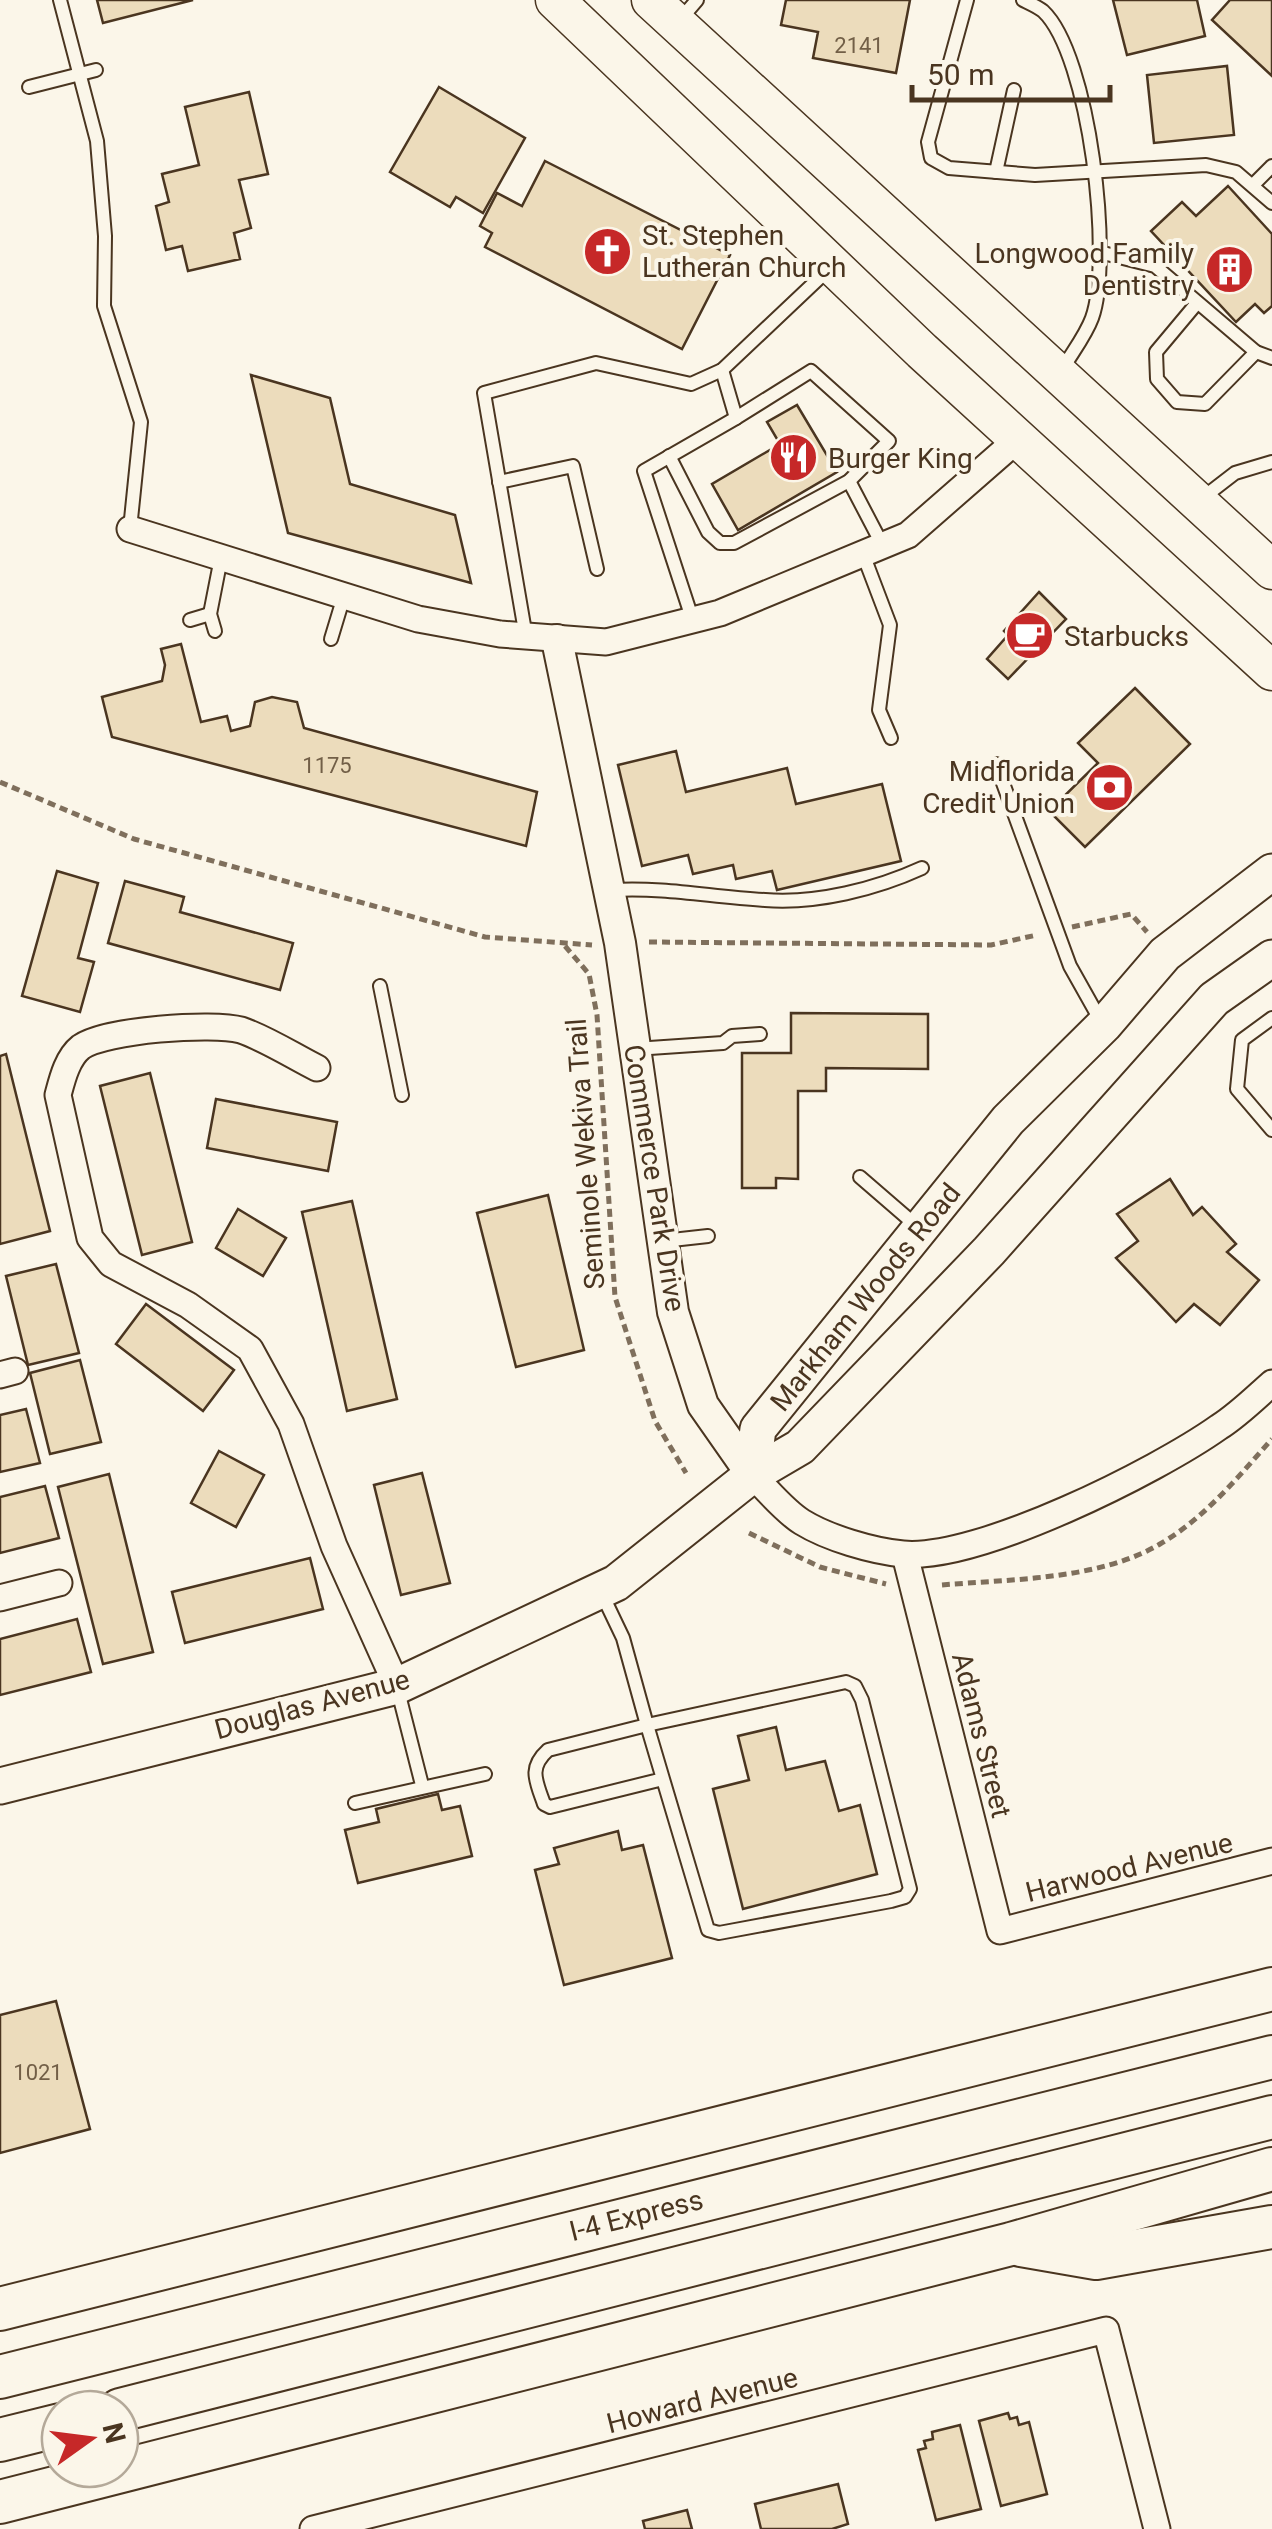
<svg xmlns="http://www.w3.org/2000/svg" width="1272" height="2529" viewBox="0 0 1272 2529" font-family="Roboto,sans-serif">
<rect width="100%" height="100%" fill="#fbf6e9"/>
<g fill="#ecdcbc" stroke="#4a3520" stroke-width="2.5">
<path d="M97,0H193L103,23Z"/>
<path d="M786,0H910L896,73L813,58L818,32L781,25Z"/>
<path d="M1113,0H1197L1205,36L1127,55Z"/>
<path d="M1230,0H1272V76L1212,20Z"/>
<path d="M1227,66L1234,135L1154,143L1147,75Z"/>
<path d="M439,87L525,138L483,213L456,197L450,207L390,172Z"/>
<path d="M249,92L268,174L239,180L251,228L234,233L240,259L188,271L182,246L166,250L156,206L169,202L162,174L199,165L185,107Z"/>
<path d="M545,161L730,255L682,349L485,247L492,233L480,226L497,193L522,206Z"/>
<path d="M1228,186L1272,234V306L1264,313L1255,304L1236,322L1151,231L1182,202L1196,216Z"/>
<path d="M251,375L330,398L350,484L455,515L471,583L288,533Z"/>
<path d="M797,405L837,472L738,530L712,484L780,444L767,422Z"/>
<path d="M1039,592L1066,619L1008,679L987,659L1008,635L1004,631Z"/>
<path d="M181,644L201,722L227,716L231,731L250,726L255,702L272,697L297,702L304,728L537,792L526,846L112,737L102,697L162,681L165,665L161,649Z"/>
<path d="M1135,688L1190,744L1085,847L1049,811L1098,763L1078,743Z"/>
<path d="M676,751L686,792L787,768L796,804L882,784L901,861L777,890L772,871L736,879L733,865L693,874L688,855L642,866L618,765Z"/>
<path d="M57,871L98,883L78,958L94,962L80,1012L22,996Z"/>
<path d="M125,881L184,897L180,912L293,943L280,990L108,943Z"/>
<path d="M791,1013L928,1014V1069L826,1068V1091H798V1179L776,1178V1188H742V1053H791Z"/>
<path d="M6,1054L50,1231L0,1244V1056Z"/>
<path d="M150,1073L192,1242L142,1255L100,1086Z"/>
<path d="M216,1099L337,1122L328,1171L207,1148Z"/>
<path d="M1170,1179L1193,1215L1202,1207L1236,1244L1227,1252L1259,1280L1220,1325L1194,1304L1176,1322L1116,1258L1138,1241L1117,1214Z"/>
<path d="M548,1195L584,1350L516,1367L477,1213Z"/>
<path d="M352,1201L397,1399L347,1411L302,1212Z"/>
<path d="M238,1209L286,1238L263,1276L216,1248Z"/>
<path d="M56,1264L79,1353L28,1365L6,1276Z"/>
<path d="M146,1304L234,1370L203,1411L116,1344Z"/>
<path d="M80,1360L101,1442L50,1454L30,1373Z"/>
<path d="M26,1409L40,1463L0,1472V1415Z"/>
<path d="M219,1451L264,1475L236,1527L191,1503Z"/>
<path d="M422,1473L450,1583L401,1595L374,1485Z"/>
<path d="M109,1474L153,1652L103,1664L58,1487Z"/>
<path d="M45,1486L59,1538L0,1553V1497Z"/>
<path d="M310,1558L323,1609L185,1643L172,1592Z"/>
<path d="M77,1619L91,1672L0,1695V1639Z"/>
<path d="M776,1727L786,1770L825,1761L839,1811L860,1805L877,1874L743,1909L713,1789L749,1780L738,1736Z"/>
<path d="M438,1794L442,1810L460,1806L472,1856L358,1883L345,1830L379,1822L376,1809Z"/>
<path d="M618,1831L622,1850L643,1845L672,1958L564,1985L535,1870L559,1864L554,1848Z"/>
<path d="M56,2001L90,2129L0,2153V2015Z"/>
<path d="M1008,2413L1010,2419L1017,2417L1019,2425L1029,2422L1047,2494L1001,2506L979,2421Z"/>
<path d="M960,2425L981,2509L936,2520L918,2450L926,2448L924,2441L933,2439L932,2432Z"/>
<path d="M838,2484L848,2524L832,2529H761L755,2504Z"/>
<path d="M687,2510L692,2529H645L643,2521Z"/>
</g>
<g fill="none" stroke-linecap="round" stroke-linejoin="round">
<defs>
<g id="service">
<path d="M60,0L97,141L105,236L104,306L141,422L130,529"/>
<path d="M967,0L928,142L931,158L949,168L1035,175L1206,165L1236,172L1272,203"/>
<path d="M1023,0C1029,3 1038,7 1043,11C1090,55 1113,260 1092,318C1085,337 1070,355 1061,372"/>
<path d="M679,21L697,0"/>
<path d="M29,87L96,70"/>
<path d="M996,172L1014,90"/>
<path d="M1253,185L1272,166"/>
<path d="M1099,252L1155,266L1256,352L1272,358"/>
<path d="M1197,303L1156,352L1157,379L1177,402L1205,404L1256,352"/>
<path d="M669,456L708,532L720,543H734L849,481L889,441L811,371L736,418L722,370"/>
<path d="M849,481L883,546"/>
<path d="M499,482L573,466L597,569"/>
<path d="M1200,500L1235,473L1272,462"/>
<path d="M863,554L890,625L879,710L891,738"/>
<path d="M190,620L210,614"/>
<path d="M693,621L644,471L736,418"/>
<path d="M215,631L210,614L221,558"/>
<path d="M526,637L484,393L596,363L691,384L722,370L831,267"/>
<path d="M331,639L344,596"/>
<path d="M996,764L1070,966L1102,1023"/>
<path d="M611,890C668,887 710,897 765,900C817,904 876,889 922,868"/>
<path d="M380,986L402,1095"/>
<path d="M1272,1018L1242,1040L1237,1089L1272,1130"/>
<path d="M635,1049L723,1043L732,1036L760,1034"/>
<path d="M860,1177L919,1228"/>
<path d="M663,1241L708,1236"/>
<path d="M601,1592L623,1638L647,1725L548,1750C528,1768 536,1781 544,1804L550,1807L663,1779L647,1725L846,1682L855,1686L862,1700L910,1889L905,1897L891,1901L719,1933L708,1930L663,1779"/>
<path d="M398,1691L422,1785"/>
<path d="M355,1803L485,1774"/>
</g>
<g id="minor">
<path d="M130,529L418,619L500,634L606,642L720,613L908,535L1018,439"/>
<path d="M317,1068C293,1056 267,1039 241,1030C213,1022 105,1030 81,1047C67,1058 62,1080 58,1095L90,1238L111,1264L188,1305L250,1349L291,1424L334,1546L397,1686"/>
<path d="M0,1375L15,1371"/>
<path d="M752,1475C767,1489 784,1511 802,1522C828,1538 872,1551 903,1554C978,1561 1157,1471 1219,1427C1238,1415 1255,1398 1272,1383"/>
<path d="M905,1555L1000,1931L1272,1861"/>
<path d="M0,1598L59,1583"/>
<path d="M313,2529L1106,2330L1157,2529"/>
</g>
<path id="tertiary" d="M557,640L620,943L673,1312L703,1405L752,1475"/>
<g id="secondary">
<path d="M752,1475L758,1429L1008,1120L1104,1025L1165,954L1272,872"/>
<path d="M0,1786L397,1686L616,1583L752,1475L800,1447L989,1251L1214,999L1272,958"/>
</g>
<g id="primary">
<path d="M555,0L922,351L1272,671"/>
<path d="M651,0L1272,570"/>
</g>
<g id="motorway">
<path d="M1021,2245L1096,2258L1272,2227"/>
<path d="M0,2309L1272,1989"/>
<path d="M0,2377L1272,2057"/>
<path d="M120,2410L1272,2117"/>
<path d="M0,2440L60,2425"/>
<path d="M0,2502L1011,2244L1272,2169"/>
</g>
</defs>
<use href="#service" stroke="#4a3520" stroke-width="16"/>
<use href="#minor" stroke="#4a3520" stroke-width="29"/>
<use href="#tertiary" stroke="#4a3520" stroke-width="34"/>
<use href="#secondary" stroke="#4a3520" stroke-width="39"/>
<use href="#primary" stroke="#4a3520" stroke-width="41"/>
<use href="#motorway" stroke="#4a3520" stroke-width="46"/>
<g stroke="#7f6f5c" stroke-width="5" stroke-dasharray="8 5" stroke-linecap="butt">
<path d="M0,782L134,839L485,937L592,945"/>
<path d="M1072,927L1131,914L1147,932"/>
<path d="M649,942L991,945L1037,935"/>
<path d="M565,946L589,974L597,1015L615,1297L655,1421L686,1473"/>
<path d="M749,1533L820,1567L886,1584"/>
<path d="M942,1585C1012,1579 1099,1580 1160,1544C1205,1518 1238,1477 1272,1439"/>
</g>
<use href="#service" stroke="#fbf6e9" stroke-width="12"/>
<use href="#minor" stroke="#fbf6e9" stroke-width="25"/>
<use href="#tertiary" stroke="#fbf6e9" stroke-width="30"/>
<use href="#secondary" stroke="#fbf6e9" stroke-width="35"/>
<use href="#primary" stroke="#fbf6e9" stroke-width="38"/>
<use href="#motorway" stroke="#fbf6e9" stroke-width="42"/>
</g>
<defs>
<symbol id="church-disc" viewBox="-11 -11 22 22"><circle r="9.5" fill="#c62828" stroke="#fbf6e9"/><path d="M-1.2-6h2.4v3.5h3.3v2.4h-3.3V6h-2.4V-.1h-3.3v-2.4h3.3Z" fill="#fff"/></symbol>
<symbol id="building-disc" viewBox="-11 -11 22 22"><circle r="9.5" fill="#c62828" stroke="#fbf6e9"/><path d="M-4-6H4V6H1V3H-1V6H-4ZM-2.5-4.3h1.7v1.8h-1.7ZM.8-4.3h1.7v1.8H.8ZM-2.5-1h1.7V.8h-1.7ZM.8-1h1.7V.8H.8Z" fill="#fff"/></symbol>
<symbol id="restaurant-disc" viewBox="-11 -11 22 22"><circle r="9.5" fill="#c62828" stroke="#fbf6e9"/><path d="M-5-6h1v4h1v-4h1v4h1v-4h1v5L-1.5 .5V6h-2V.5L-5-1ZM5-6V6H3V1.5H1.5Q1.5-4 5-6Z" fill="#fff"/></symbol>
<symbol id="cafe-disc" viewBox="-11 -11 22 22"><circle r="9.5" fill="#c62828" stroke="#fbf6e9"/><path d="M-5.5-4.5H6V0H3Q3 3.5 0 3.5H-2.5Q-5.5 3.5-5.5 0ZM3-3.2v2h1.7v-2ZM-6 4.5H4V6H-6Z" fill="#fff"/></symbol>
<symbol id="bank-disc" viewBox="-11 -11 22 22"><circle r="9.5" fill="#c62828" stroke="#fbf6e9"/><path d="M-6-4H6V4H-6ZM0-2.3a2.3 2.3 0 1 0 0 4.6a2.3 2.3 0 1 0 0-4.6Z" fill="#fff"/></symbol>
</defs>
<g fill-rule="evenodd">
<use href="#church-disc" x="580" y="224" width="55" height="55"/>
<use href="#building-disc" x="1202" y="242" width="55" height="55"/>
<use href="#restaurant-disc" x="766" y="430" width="55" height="55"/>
<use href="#cafe-disc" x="1002" y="608" width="55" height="55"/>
<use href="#bank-disc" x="1082" y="760" width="55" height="55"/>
</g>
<g text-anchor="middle" stroke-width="8" stroke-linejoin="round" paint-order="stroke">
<g font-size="22" fill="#725f47">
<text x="859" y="53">2141</text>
<text x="327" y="773">1175</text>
<text x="38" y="2080">1021</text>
</g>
<g font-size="28" fill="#4a3520" stroke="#fbf6e9" text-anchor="start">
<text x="642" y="245">St. Stephen<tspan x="642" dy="32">Lutheran Church</tspan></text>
<text x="1194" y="263" text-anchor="end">Longwood Family<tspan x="1194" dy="32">Dentistry</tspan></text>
<text x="828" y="468">Burger King</text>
<text x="1064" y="646">Starbucks</text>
<text x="1075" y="781" text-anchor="end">Midflorida<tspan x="1075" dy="32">Credit Union</tspan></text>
</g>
<g font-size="28" fill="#4a3520" stroke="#fbf6e9">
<text transform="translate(585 1154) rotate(-94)" y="10">Seminole Wekiva Trail</text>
<text transform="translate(655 1178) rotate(81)" y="10">Commerce Park Drive</text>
<text transform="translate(865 1297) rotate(-51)" y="10">Markham Woods Road</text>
<text transform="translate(312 1704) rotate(-15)" y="10">Douglas Avenue</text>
<text transform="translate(982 1735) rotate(76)" y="10">Adams Street</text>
<text transform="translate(1129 1867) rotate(-14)" y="10">Harwood Avenue</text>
<text transform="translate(636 2215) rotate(-14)" y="10">I-4 Express</text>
<text transform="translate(702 2400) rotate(-14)" y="10">Howard Avenue</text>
</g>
</g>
<g transform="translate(90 2439) rotate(76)"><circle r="48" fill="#fbf6e9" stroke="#b4a999" stroke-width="2.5"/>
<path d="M0-8L18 38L0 25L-18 38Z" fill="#c62828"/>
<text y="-15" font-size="28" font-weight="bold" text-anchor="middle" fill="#4a3520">N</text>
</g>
<path d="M912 85v15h198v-15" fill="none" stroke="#4a3520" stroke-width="5"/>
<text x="927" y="85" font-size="30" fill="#4a3520" stroke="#fbf6e9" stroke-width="8" paint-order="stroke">50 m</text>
</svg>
